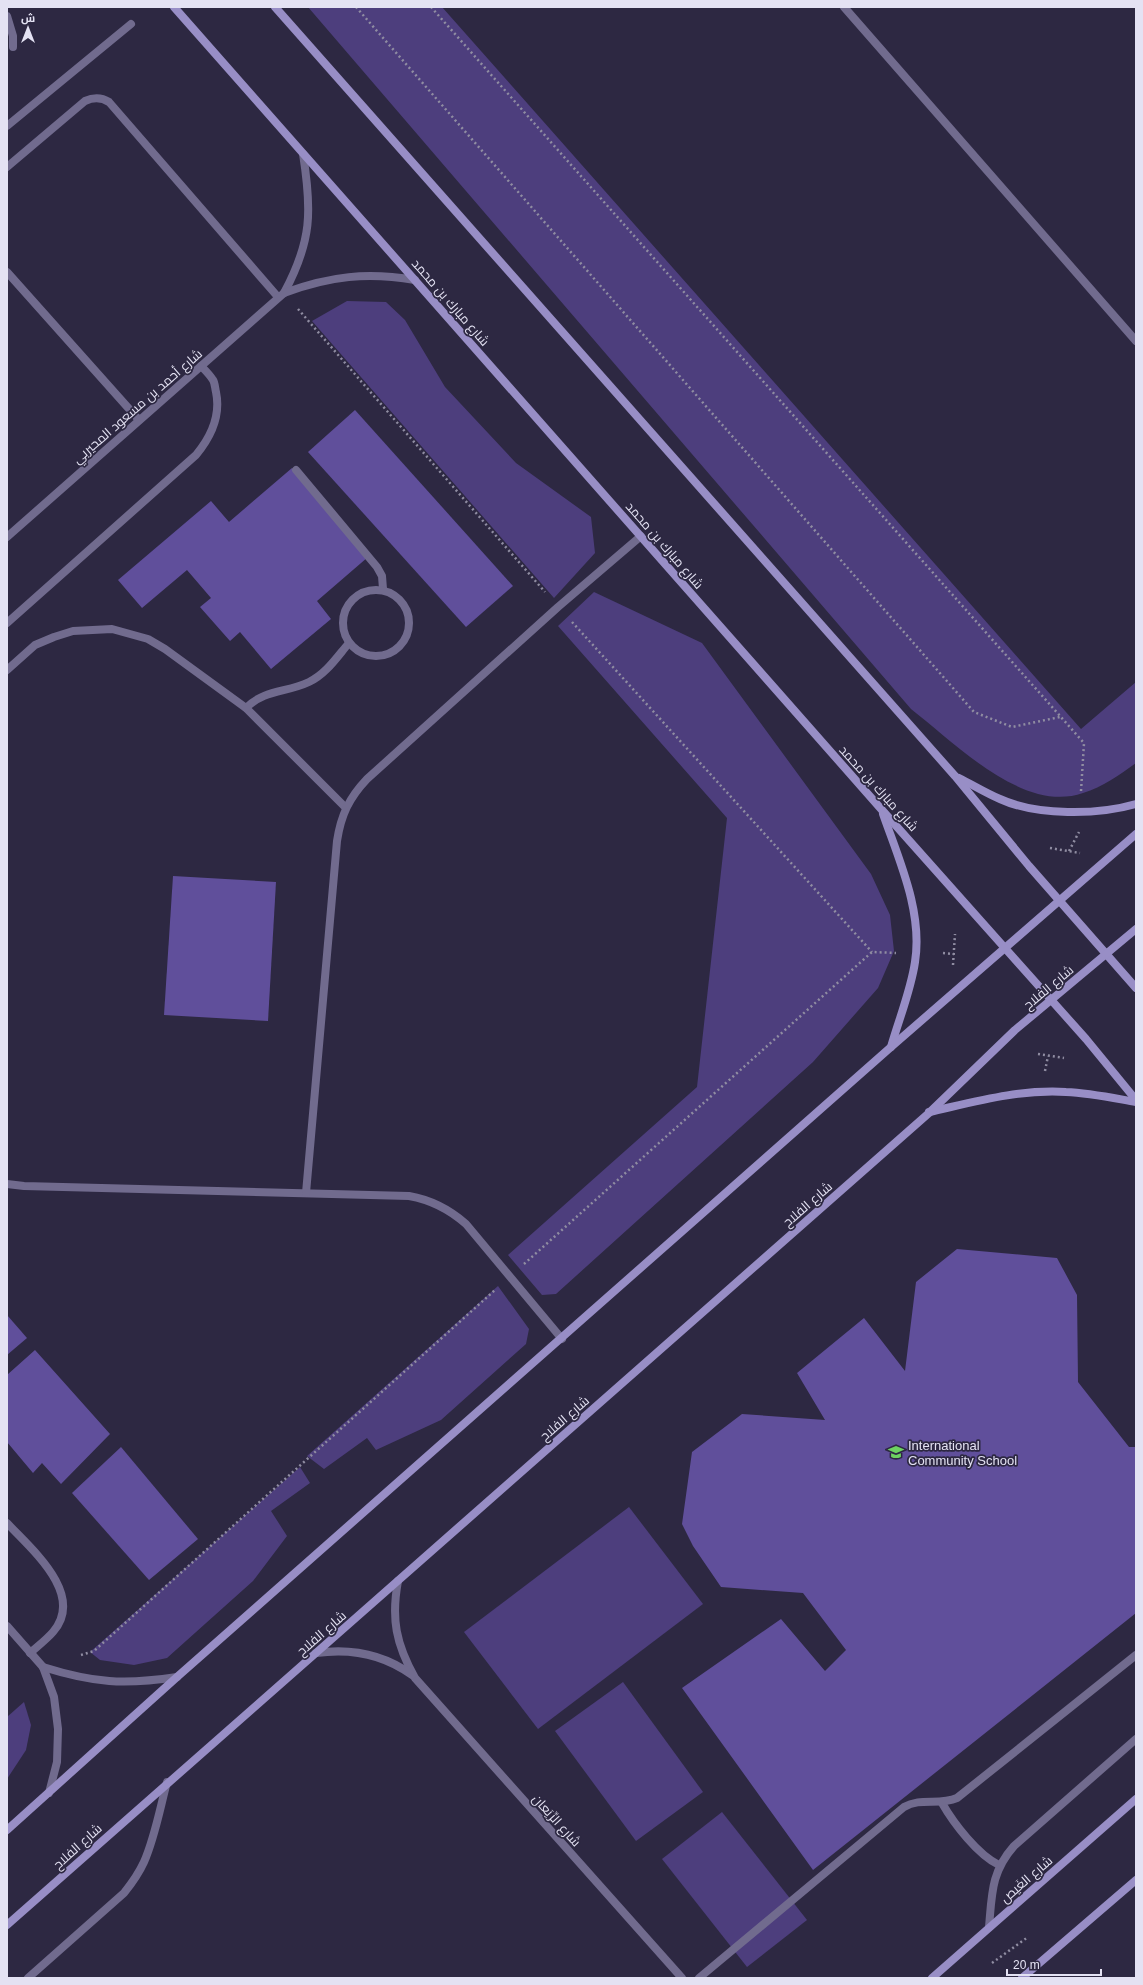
<svg xmlns="http://www.w3.org/2000/svg" width="1143" height="1985" viewBox="0 0 1143 1985" font-family="Helvetica,Cairo,sans-serif">
<rect width="100%" height="100%" fill="#2d2842"/>
<g fill="#4d3e7d">
<path d="M308,7H442L1081,729L1136,682V763C1119,775 1103,787 1083,793C1023,814 955,743 911,709Z"/>
<path d="M347,301L386,302L405,320L445,387L516,463L591,517L595,553L554,598L312,321Z"/>
<path d="M594,592L702,643L871,874L890,915L894,951L878,988L813,1062L556,1294L542,1295L508,1255L697,1087L727,818L558,626Z"/>
<path d="M498,1286L529,1329L526,1344L441,1420L376,1450L367,1438L324,1469L307,1456Z"/>
<path d="M300,1467L310,1483L271,1511L287,1536L253,1581L167,1658L134,1665L100,1660L90,1652Z"/>
<path d="M629,1507L703,1604L538,1729L464,1632Z"/>
<path d="M623,1682L703,1792L636,1841L555,1731Z"/>
<path d="M24,1702L31,1725L26,1750L7,1779V1717Z"/>
<path d="M722,1812L807,1920L747,1967L662,1859Z"/>
</g>
<g fill="#604f9b">
<path d="M355,410L513,586L466,627L308,452Z"/>
<path d="M292,468L368,557L317,601L331,619L271,669L240,632L230,641L200,607L211,598L187,570L142,608L118,580L211,501L229,522Z"/>
<path d="M173,876L276,882L268,1021L164,1015Z"/>
<path d="M957,1249L1057,1258L1077,1295L1078,1382L1129,1447H1136V1613L813,1870L682,1688L781,1619L825,1671L846,1650L803,1593L721,1587L693,1546L682,1524L692,1452L742,1414L825,1420L797,1373L864,1318L905,1371L916,1282Z"/>
<path d="M7,1315L27,1338L7,1355Z"/>
<path d="M35,1350L110,1434L61,1484L42,1463L33,1473L7,1442V1375Z"/>
<path d="M121,1447L198,1539L149,1580L72,1493Z"/>
</g>
<g fill="none" stroke-linecap="round" stroke-linejoin="round">
<g stroke="#908da2" stroke-width="2.5" stroke-dasharray="2 3" stroke-linecap="butt">
<path d="M356,7L974,712L1012,727L1060,717"/>
<path d="M431,7L1084,743L1081,791"/>
<path d="M298,309L545,592"/>
<path d="M572,622L872,952"/>
<path d="M1050,848L1080,853"/>
<path d="M1069,851L1079,832"/>
<path d="M943,953L954,954"/>
<path d="M953,965L955,934"/>
<path d="M1038,1054L1064,1058"/>
<path d="M1045,1071L1048,1056"/>
<path d="M524,1264L872,952L896,953"/>
<path d="M81,1655L94,1651L495,1290"/>
<path d="M992,1963L1028,1937"/>
</g>
<g stroke="#716b8e" stroke-width="8">
<path d="M844,7L1136,341"/>
<path d="M7,16L13,36V47"/>
<path d="M7,126L131,24"/>
<path d="M7,167L85,101C94,97 101,97 109,102L278,297"/>
<path d="M7,272L139,420"/>
<path d="M7,623L196,455C211,437 221,416 216,392C215,388 215,383 213,380C210,375 205,370 201,366"/>
<path d="M942,1803C954,1824 978,1855 999,1865"/>
<path d="M989,1927C992,1894 991,1872 1014,1846L1136,1739"/>
<path d="M699,1978L904,1807C921,1797 939,1806 957,1798L1136,1655"/>
</g>
<g stroke="#716b8e" stroke-width="8">
<path d="M284,293C312,241 312,211 303,154"/>
<path d="M296,470L377,567L382,576L383,589"/>
<path d="M7,537L284,293C330,276 367,272 415,280"/>
<circle cx="376" cy="623" r="33"/>
<path d="M7,670L35,645L54,637L73,631L112,629L148,639L165,649L246,708L345,807"/>
<path d="M246,708C265,689 286,693 309,682C326,674 337,657 349,643"/>
<path d="M7,1184L24,1186L409,1196C432,1200 449,1209 466,1224L562,1339"/>
<path d="M306,1193L337,841C341,815 349,798 367,779L558,607L641,536"/>
<path d="M7,1523C30,1548 86,1594 53,1632C47,1639 38,1646 30,1653"/>
<path d="M398,1581C391,1619 396,1644 415,1678L682,1978"/>
<path d="M7,1626L43,1667L54,1697L58,1729L57,1762L49,1793"/>
<path d="M316,1653C351,1648 383,1654 412,1675"/>
<path d="M43,1667C94,1683 124,1685 177,1677"/>
<path d="M28,1978L124,1893C132,1883 139,1873 144,1862C155,1837 160,1808 167,1782"/>
</g>
<g stroke="#988ec6" stroke-width="8">
<path d="M174,7L882,810L1086,1039L1136,1100"/>
<path d="M275,7L955,776L1029,866L1136,988"/>
<path d="M959,778C973,785 986,793 1000,799C1037,816 1098,815 1136,804"/>
<path d="M883,814C899,860 923,912 915,962C911,990 899,1019 891,1047"/>
<path d="M929,1112C974,1102 1019,1089 1066,1092C1090,1093 1113,1098 1136,1102"/>
<path d="M7,1830L177,1677L891,1047L1136,834"/>
<path d="M7,1925L929,1113L1015,1030L1136,929"/>
<path d="M932,1978L1136,1799"/>
<path d="M1022,1978L1136,1880"/>
</g>
</g>
<defs>
<symbol id="school-bare" viewBox="-9 -9 18 18"><path d="M0-5L7-2L0 1L-7-2ZM-4 1L0 2.5L4 1V4Q0 6-4 4Z" fill="#6dd361" stroke="#2d2842" stroke-width="2.5" paint-order="stroke"/></symbol>
</defs>
<g fill-rule="evenodd">
<use href="#school-bare" x="885" y="1441" width="22" height="22"/>
</g>
<g text-anchor="middle" stroke-width="3.5" stroke-linejoin="round" paint-order="stroke">
<g font-size="13" fill="#e4e2f3" stroke="#2d2842">
<text transform="translate(451 302) rotate(49)" y="5">شارع مبارك بن محمد</text>
<text transform="translate(137 406) rotate(-41)" y="5">شارع أحمد بن مسعود المحيربي</text>
<text transform="translate(665 545) rotate(49)" y="5">شارع مبارك بن محمد</text>
<text transform="translate(879 788) rotate(48)" y="5">شارع مبارك بن محمد</text>
<text transform="translate(1048 987) rotate(-40)" y="5">شارع الفلاح</text>
<text transform="translate(807 1204) rotate(-41)" y="5">شارع الفلاح</text>
<text transform="translate(564 1418) rotate(-41)" y="5">شارع الفلاح</text>
<text transform="translate(321 1633) rotate(-41)" y="5">شارع الفلاح</text>
<text transform="translate(557 1820) rotate(48)" y="5">شارع الرِّيَعان</text>
<text transform="translate(77 1846) rotate(-42)" y="5">شارع الفلاح</text>
<text transform="translate(1026 1879) rotate(-41)" y="5">شارع الغَيص</text>
</g>
<g font-size="13" fill="#e4e2f3" stroke="#2d2842" text-anchor="start">
<text x="908" y="1450">International<tspan x="908" dy="15">Community School</tspan></text>
</g>
</g>
<rect width="1143" height="1985" fill="none" stroke="#e4e2f3" stroke-width="16"/>
<g transform="translate(28 28)" stroke="#2d2842" stroke-width="3" paint-order="stroke">
<path d="M0-3L7 15L0 10L-7 15Z" fill="#e4e2f3"/>
<text y="-6" font-size="11" font-weight="bold" text-anchor="middle" fill="#e4e2f3">ش</text>
</g>
<path d="M1007 1969v6h94v-6" fill="none" stroke="#e4e2f3" stroke-width="2"/>
<text x="1013" y="1969" font-size="12" fill="#e4e2f3" stroke="#2d2842" stroke-width="3" paint-order="stroke">20 m</text>
</svg>
